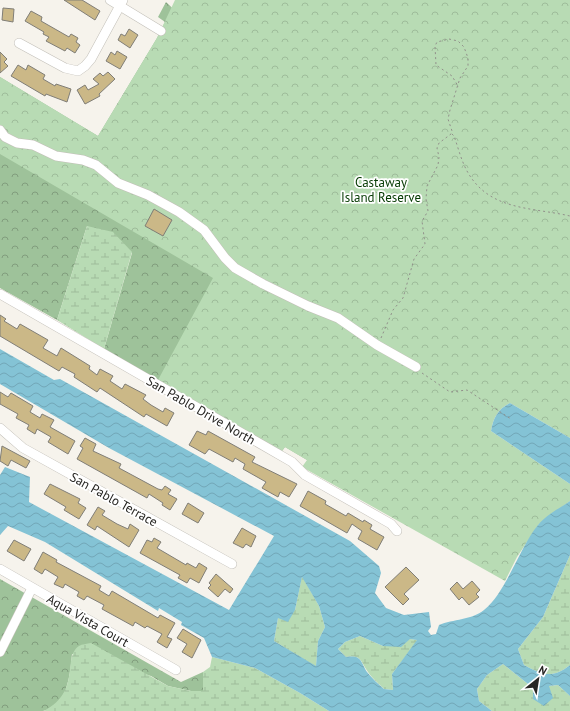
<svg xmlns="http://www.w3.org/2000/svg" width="570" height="711" viewBox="0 0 570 711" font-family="'PT Sans',sans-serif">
<defs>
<pattern id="forest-crowns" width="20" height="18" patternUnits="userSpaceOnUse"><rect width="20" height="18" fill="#9ec29a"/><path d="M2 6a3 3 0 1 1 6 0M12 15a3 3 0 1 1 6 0" fill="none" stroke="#819d7d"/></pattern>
<pattern id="wetland-marsh" width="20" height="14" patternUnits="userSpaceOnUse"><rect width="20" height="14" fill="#b8dbb4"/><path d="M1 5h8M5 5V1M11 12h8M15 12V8" fill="none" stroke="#9ebc9a"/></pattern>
<pattern id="park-crowns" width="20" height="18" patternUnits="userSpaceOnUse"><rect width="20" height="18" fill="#b8dbb4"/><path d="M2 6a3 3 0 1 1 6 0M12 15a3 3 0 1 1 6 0" fill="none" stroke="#9ebc9a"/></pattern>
<pattern id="water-waves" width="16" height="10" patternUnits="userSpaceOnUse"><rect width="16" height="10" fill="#84c3d5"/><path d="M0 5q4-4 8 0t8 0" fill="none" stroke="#72a7b7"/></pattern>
</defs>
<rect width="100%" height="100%" fill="#f6f3ec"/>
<g fill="url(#forest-crowns)">
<path d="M166,2L185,20L205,253L328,466L307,460L285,447L282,451L104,349L132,253L87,226L57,320L0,288V77L98,136L157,38L165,22L158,17Z"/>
<path d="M0,579L181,682L203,672V691H191L168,686L151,676L72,654C70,674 68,706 43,711C30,711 14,711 0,711Z"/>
</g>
<g fill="url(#wetland-marsh)">
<path d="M87,226L113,232L132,252L104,349L57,320Z"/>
<path d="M570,555V665C552,679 543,675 524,665L518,649L543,617Z"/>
<path d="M302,576L319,606L325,627L318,641L316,667L274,641L278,618L295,610Z"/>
<path d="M360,636L383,646L410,639L418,640L392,674L393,690L384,689C379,684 372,678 368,672C360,661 362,655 346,657L338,649L345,642Z"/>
<path d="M91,643L168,686L191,691H203V672L210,667L212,657L255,668L300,693L329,711H44C82,691 62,657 79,646C82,644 87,644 91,643Z"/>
<path d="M503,664L533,688L558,685L570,696V711H492L479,701L477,689L487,675Z"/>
</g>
<path fill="url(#park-crowns)" d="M175,0H570V438L510,403C498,409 493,418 491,431L570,484V501L539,524L517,557L505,581L302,467L307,460L285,447L282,451L158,380L213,278L0,154V77L98,136L157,38Z"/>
<g fill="url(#water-waves)" fill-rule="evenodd">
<path d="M0,349L54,380L60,379L350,541L379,566L381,573L375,593L386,608L404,615L429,612L431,627L428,631L431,635L436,634L439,625C453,619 472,620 484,610C506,593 519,548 538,525C546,515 560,508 570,501V555L543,617L518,649L524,665C543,675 552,679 570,665V696L558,685L549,686L553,698L544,706L533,699V688L503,664L487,675L477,689L479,701L492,711H329L300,693L255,668L212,657L204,638L181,625L182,622L159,608L158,611L45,542L8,526L0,535V475L5,467L30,477L29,502L229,610L274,536L109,448L0,384ZM302,577L319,606L325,627L318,641L316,666L274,641L278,618L288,622L295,610ZM360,636L383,646L401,647L410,639L417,640L392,674L393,690L384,689C378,684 372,678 367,672C360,661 362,655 346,657L338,649L345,642Z"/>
<path d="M510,403L570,438V484L491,431C493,418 498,409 510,403Z"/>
</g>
<g fill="#cbb887" stroke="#807e77">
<path d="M64,0H82L100,11L95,20Z"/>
<path d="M3,8L14,9L13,22L2,20Z"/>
<path d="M31,11L42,17L41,21L69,37L71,34L78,38L76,42L80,45L75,53L67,48L65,51L46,41L49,37L43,34L44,32L25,21Z"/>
<path d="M129,29L138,35L130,48L118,40L121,34L125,36Z"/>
<path d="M117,51L127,57L120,69L106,61L111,52L115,55Z"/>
<path d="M0,52L7,59L4,62L8,66L0,73Z"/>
<path d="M18,65L26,70L28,65L45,75L43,79L55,86L56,84L71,89L67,102L46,94L45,96L11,76Z"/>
<path d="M108,72L115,79L99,94L100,96L85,104L77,90L85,85L88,90L99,84L93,79L100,73L103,76Z"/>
<path d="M154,209L172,220L163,236L145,226Z"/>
<path d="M0,315L6,319L4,321L17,329L20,324L48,340L43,348L57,356L61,348L90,366L89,369L97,375L100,369L113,376L110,381L122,389L125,384L146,395L143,399L151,405L163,412L165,408L174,413L167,426L146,414L144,417L100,388L97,392L74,377L75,374L62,367L59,371L0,336Z"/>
<path d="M0,392L8,397L11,393L33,406L30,412L40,418L42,414L54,420L50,427L75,441L68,454L48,442L51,437L37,429L35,434L27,429L29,425L16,418L18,414L0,404Z"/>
<path d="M197,431L206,435L208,431L255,457L252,462L297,484L289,497L280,492L278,497L262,488L266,482L243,469L245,464L235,458L233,462L209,449L205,454L189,445Z"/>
<path d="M85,438L96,444L93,451L121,464L119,468L158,489L162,490L165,486L171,490L168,494L177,499L170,510L162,505L163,503L149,494L147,498L77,459L83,448L80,446Z"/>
<path d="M2,446L30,461L26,468L11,460L8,466L0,461Z"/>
<path d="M50,484L80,499L78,503L86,508L79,519L64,510L66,507L44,494Z"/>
<path d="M308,491L326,501L325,504L346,516L348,513L363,522L364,520L372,525L370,529L384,537L377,550L358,539L362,531L352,524L347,533L300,506Z"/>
<path d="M188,503L204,513L198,523L182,514Z"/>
<path d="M98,507L105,511L102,515L117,524L128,529L130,524L139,530L129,547L97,526L95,530L87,525Z"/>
<path d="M242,528L256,536L251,547L246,544L243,548L233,543Z"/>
<path d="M154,538L161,542L157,548L186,565L187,563L196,568L199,563L207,568L199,583L190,578L187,583L178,578L180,575L140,553L147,540L152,542Z"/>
<path d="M14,540L31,549L24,561L7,551Z"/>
<path d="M43,552L57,560L56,562L101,586L99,590L109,596L112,591L158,618L160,615L175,623L167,637L172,639L167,648L157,642L162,634L147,626L145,628L135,622L133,626L102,609L104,605L87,596L84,600L77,596L79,592L65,584L63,588L54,584L58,577L45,569L42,574L34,569Z"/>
<path d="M406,567L419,580L404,594L409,599L403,605L385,587Z"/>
<path d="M216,574L233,589L230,593L225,589L218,597L208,588L211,585L209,583Z"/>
<path d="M472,581L480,590L476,594L479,597L469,605L462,597L459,600L450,589L457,582L463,589Z"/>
<path d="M183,629L201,640L192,658L182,652L187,644L177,638Z"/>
</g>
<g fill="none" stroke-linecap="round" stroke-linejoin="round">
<defs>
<g id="minor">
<path d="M110,0L161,31"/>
<path d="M19,43L65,68L78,71L85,66L91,59L123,0"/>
<path d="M0,130L5,137L17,143L33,145L56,156L83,160L96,165L118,183L148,195L179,212L204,230L225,258L235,268L263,284L308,306L338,318L377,345L416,367"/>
<path d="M0,294L292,462L305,475L391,524L397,531"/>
<path d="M0,428L23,448L232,564"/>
<path d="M0,569L176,670"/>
<path d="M0,652L32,588"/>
</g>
</defs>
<use href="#minor" stroke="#c2bfb8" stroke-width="10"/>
<g stroke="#918f8a" stroke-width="1" stroke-dasharray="2 3" stroke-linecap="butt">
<path d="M452,134L454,136C458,147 461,160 467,171C489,211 531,207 570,216"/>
<path d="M381,338L393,310L403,298L414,259L425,244L422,221L428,211L426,199L427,186L438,165L439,157L437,148L439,143L451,134L452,131L448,119L450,110L460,78L468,66V58L464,47L458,41L449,39L437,42L435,46L436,65L452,76L458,86"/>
<path d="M422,373L450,392L467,390L511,419"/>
</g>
<use href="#minor" stroke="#fff" stroke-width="9"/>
</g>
<g text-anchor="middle" stroke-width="3.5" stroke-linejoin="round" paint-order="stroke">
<g font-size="13" fill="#053a02" stroke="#fff">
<text x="381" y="187">Castaway<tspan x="381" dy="15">Island Reserve</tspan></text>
</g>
<g font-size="13" fill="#272623" stroke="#fff">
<text transform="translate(201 410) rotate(30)" y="5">San Pablo Drive North</text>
<text transform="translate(114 499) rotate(29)" y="5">San Pablo Terrace</text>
<text transform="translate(88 620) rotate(30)" y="5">Aqua Vista Court</text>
</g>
</g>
<g transform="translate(538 679) rotate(30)" stroke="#ffffff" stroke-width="3" paint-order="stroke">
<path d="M0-3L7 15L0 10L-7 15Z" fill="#272623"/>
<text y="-6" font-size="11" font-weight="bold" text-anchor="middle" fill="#272623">N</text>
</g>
</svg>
